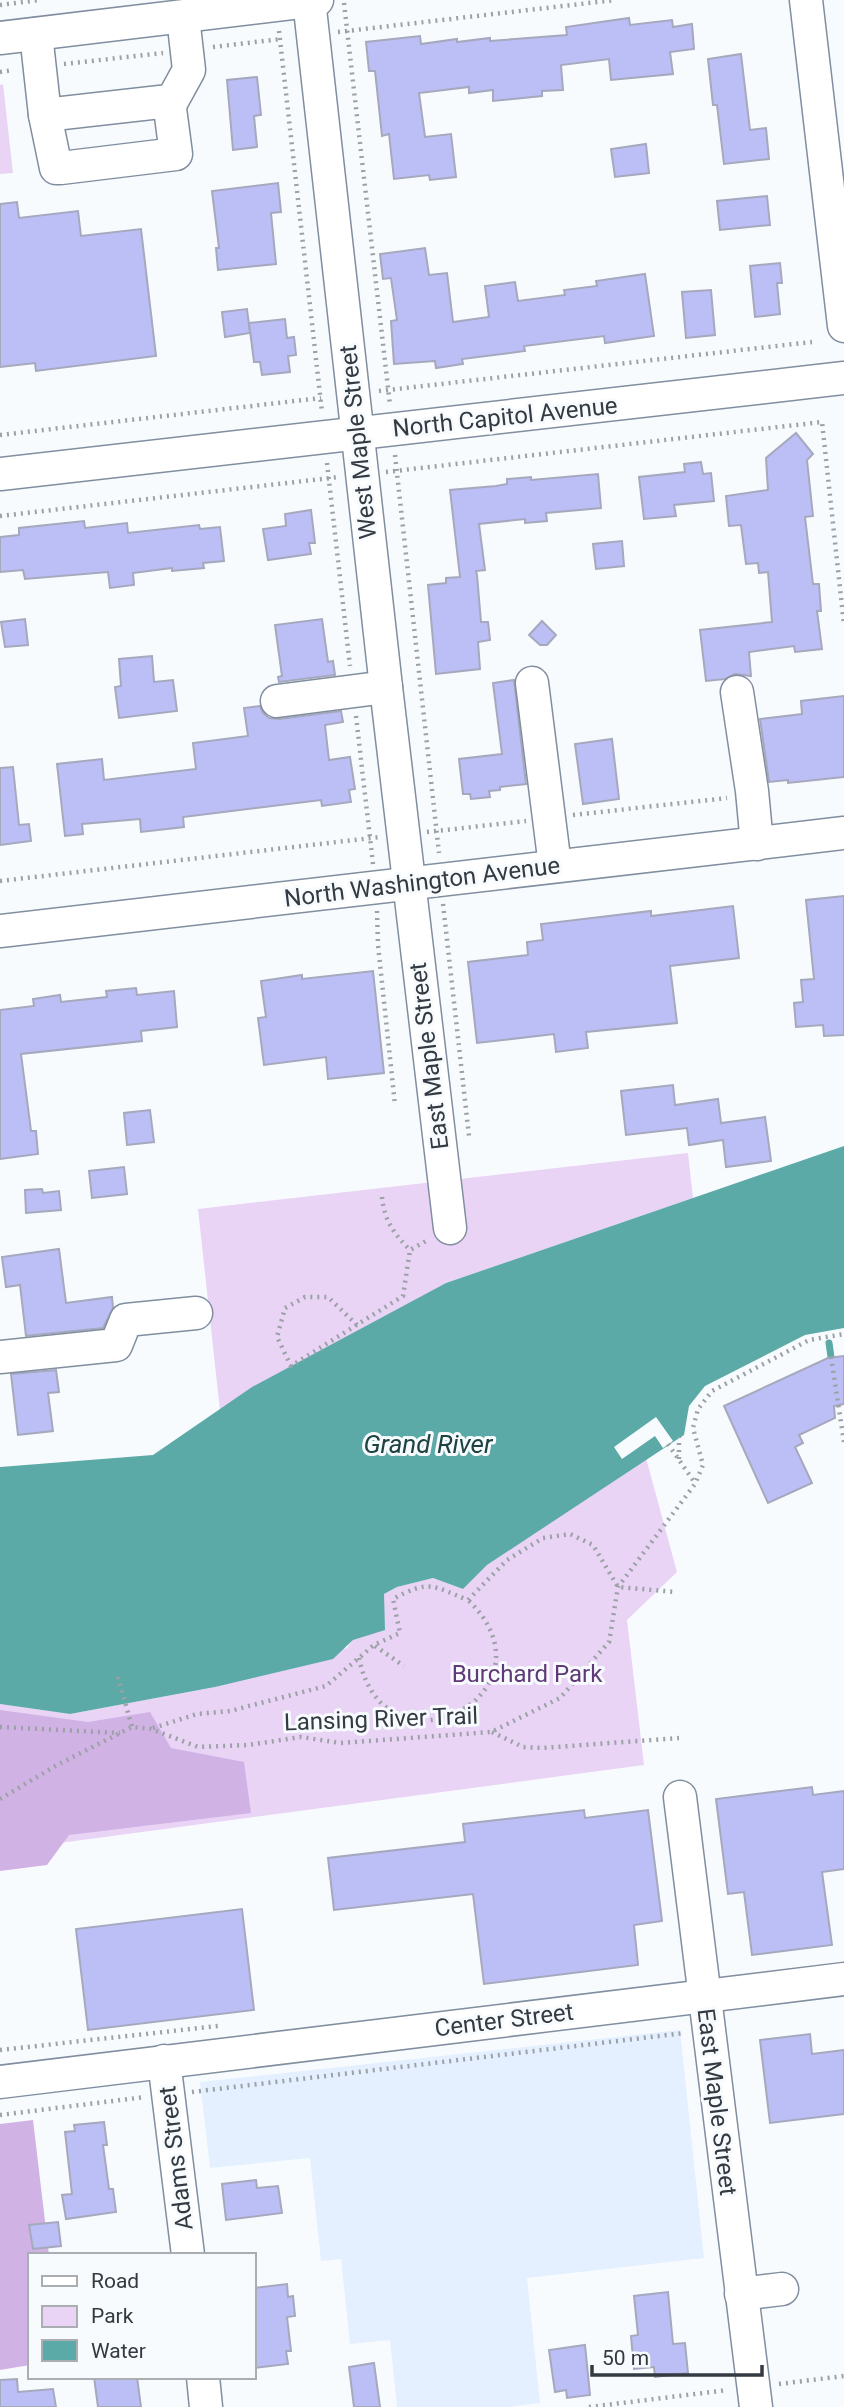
<svg xmlns="http://www.w3.org/2000/svg" width="844" height="2407" viewBox="0 0 844 2407" font-family="Roboto,sans-serif">
<rect width="100%" height="100%" fill="#f8fbfe"/>
<path fill="#e4f0ff" d="M680,2030L704,2258L527,2278L540,2403L507,2407H397L390,2340L350,2344L341,2259L321,2261L310,2158L210,2168L200,2082Z"/>
<g fill="#e9d4f6">
<path d="M3,84L13,173L0,174V85Z"/>
<path d="M688,1153L693,1198L446,1283L220,1411L198,1209Z"/>
<path d="M646,1458L677,1572L627,1620L644,1765L0,1851V1704L70,1714L215,1687L347,1648L384,1594L397,1587L433,1578L463,1589L487,1565Z"/>
</g>
<g fill="#d1b2e4">
<path d="M0,1710L88,1722L150,1712L171,1748L244,1762L251,1813L69,1835L47,1865L0,1871Z"/>
<path d="M33,2120L49,2255H30V2365L0,2370V2124Z"/>
</g>
<path fill="#5caaa7" d="M844,1146V1328L805,1335L705,1386L689,1406L684,1435L487,1565L463,1589L433,1578L397,1587L384,1594L385,1630L353,1640L333,1659L215,1687L70,1714L0,1704V1467L153,1455L252,1387L446,1283Z"/>
<path fill="#f8fbfe" d="M656,1417L673,1441L663,1448L655,1436L622,1459L614,1447Z"/>
<g fill="none" stroke-linecap="round" stroke-linejoin="round">
<path stroke="#5caaa7" stroke-width="7" d="M829,1343L831,1357"/>
</g>
<g fill="#bcbff5" stroke="#a6a8bd" stroke-width="2">
<path d="M629,18L630,25L672,20L673,27L692,24L694,49L670,52L673,74L611,80L609,59L561,65L563,90L542,91V96L493,101V90L469,93V87L419,93L425,137L451,134L456,177L430,180L429,175L394,179L389,134L382,136L375,71H369L366,42L420,36L421,44L457,39V42L490,38V41L567,35L566,27Z"/>
<path d="M741,54L750,130L766,128L769,159L724,164L717,105H713L708,59Z"/>
<path d="M257,77L261,115L254,116L257,147L233,150L227,80Z"/>
<path d="M646,144L649,173L615,177L611,149Z"/>
<path d="M278,183L281,212L271,213L276,264L218,270L216,248H219L212,191Z"/>
<path d="M767,196L770,225L720,230L717,201Z"/>
<path d="M17,202L19,218L78,211L81,236L141,229L156,356L36,371L35,363L0,367V204Z"/>
<path d="M425,248L429,275L447,273L453,322L489,317L485,286L515,282L518,301L565,295L564,290L597,286L596,281L645,274L654,336L605,343L604,336L524,346L525,351L462,359L463,364L436,368L435,361L394,364L391,321L397,320L391,278L383,279L380,254Z"/>
<path d="M780,263L782,283H777L780,314L755,317L750,266Z"/>
<path d="M711,290L715,335L686,338L682,292Z"/>
<path d="M247,309L250,333L225,337L222,312Z"/>
<path d="M285,319L287,338L294,337L296,355L288,356L290,372L262,375L260,362H254L249,323Z"/>
<path d="M796,433L813,454L807,460L813,516L805,517L813,584H819L821,611H817L822,649L795,652L794,646L749,652L751,676L735,674L725,679L706,681L700,630L772,622L768,572L759,573L758,563L746,564L741,525L729,526L726,496L768,490L766,458Z"/>
<path d="M701,462L703,474L711,473L714,501L674,505L676,516L644,519L639,477L685,472L684,464Z"/>
<path d="M598,474L601,508L546,513L547,521L525,523V519L479,524L485,570L476,571L477,575L481,622H488L490,640L478,642L480,669L436,674L428,585L446,583V578L460,577L450,490L496,486L507,484V479L531,477V480Z"/>
<path d="M311,510L315,543H309L311,554L268,560L263,529L286,526L285,514Z"/>
<path d="M84,521L85,528L127,523L128,533L199,525L200,529L220,527L224,561L203,563L204,568L172,571V568L133,573L134,585L110,588L108,572L25,579L23,570L0,572V537L19,535V528Z"/>
<path d="M622,541L624,566L596,569L593,544Z"/>
<path d="M25,619L28,645L5,647L1,622Z"/>
<path d="M322,619L328,662L333,661L335,675L279,682L278,677L282,676L275,625Z"/>
<path d="M542,621L556,635L547,645H540L529,635Z"/>
<path d="M152,656L154,682L173,680L177,711L119,718L115,687L121,686L119,659Z"/>
<path d="M514,680L526,784L500,787V790L489,791L490,797L471,799L470,794H463L459,759L502,754L493,683Z"/>
<path d="M844,696V777L788,783V780L769,782L760,719L802,714L801,701Z"/>
<path d="M260,706L263,713L269,718L279,719L341,711L343,722L325,725L329,760L350,757L355,789L349,790L351,802L322,806L321,800L183,817L184,827L141,832L140,819L82,824L83,834L65,836L57,764L102,759L104,780L196,769L193,743L248,736L244,708Z"/>
<path d="M612,739L619,799L583,804L575,744Z"/>
<path d="M13,767L19,825L29,824L31,841L0,845V768Z"/>
<path d="M844,896V1035L824,1036L823,1025L796,1027L794,1003L803,1002L801,980L814,979L806,900Z"/>
<path d="M733,906L739,958L670,966L677,1023L586,1032L588,1048L556,1052L554,1034L477,1043L468,962L528,955L527,942L543,940L541,924L651,911V916Z"/>
<path d="M373,971L384,1073L328,1079L326,1057L264,1065L258,1018L266,1017L261,981L302,975V979Z"/>
<path d="M136,988L137,995L174,991L177,1027L141,1031L142,1041L21,1054L31,1131H36L38,1154L0,1159V1010L34,1006L33,999L60,995L61,1002L107,997L106,991Z"/>
<path d="M673,1085L675,1105L718,1099L721,1123L765,1117L771,1161L726,1167L723,1140L689,1145L687,1128L626,1135L621,1091Z"/>
<path d="M150,1110L154,1142L127,1145L124,1113Z"/>
<path d="M124,1167L127,1194L92,1198L89,1171Z"/>
<path d="M42,1189L43,1193L59,1191L61,1210L26,1213L25,1190Z"/>
<path d="M59,1249L66,1303L112,1297L113,1308L103,1328L26,1336L20,1285L6,1287L2,1257Z"/>
<path d="M844,1356V1404L834,1406L835,1418L799,1435L803,1443L795,1447L812,1483L768,1503L724,1406L828,1358Z"/>
<path d="M56,1370L59,1392L48,1393L53,1431L18,1435L11,1374Z"/>
<path d="M812,1787L813,1795L844,1791V1869L822,1872L832,1945L752,1955L744,1892L728,1894L716,1799Z"/>
<path d="M584,1810L585,1818L648,1810L662,1921L634,1925L638,1965L484,1984L473,1894L334,1910L328,1858L465,1842L463,1824Z"/>
<path d="M242,1909L254,2010L88,2030L76,1929Z"/>
<path d="M810,2034L812,2054L844,2050V2114L770,2123L760,2040Z"/>
<path d="M104,2122L107,2145H103L109,2189H113L116,2212L66,2219L62,2195L72,2194L65,2132L75,2131L74,2125Z"/>
<path d="M256,2180L257,2188L278,2186L282,2213L226,2220L222,2184Z"/>
<path d="M58,2222L61,2246L33,2249L29,2225Z"/>
<path d="M287,2284L288,2297L293,2296L295,2316L287,2317L291,2351H286L288,2364L254,2368V2288Z"/>
<path d="M668,2292L673,2344L685,2343L688,2373L655,2377L654,2367L634,2369L631,2336L638,2335L634,2296Z"/>
<path d="M585,2345L590,2395L567,2398L566,2390L555,2392L549,2350Z"/>
<path d="M374,2363L380,2407H354L349,2367Z"/>
<path d="M94,2377H137L141,2407H98Z"/>
<path d="M17,2379L18,2392L53,2389L56,2407H0V2380Z"/>
</g>
<g fill="none" stroke-linecap="round" stroke-linejoin="round">
<defs>
<g id="minor">
<path d="M309,0L386,687L450,1228"/>
<path d="M806,0L844,326"/>
<path d="M36,34L45,115L169,101H172L189,70L183,17"/>
<path d="M0,38L317,0"/>
<path d="M45,115L56,168H61L176,154L169,101"/>
<path d="M0,474L844,378"/>
<path d="M532,683L555,866"/>
<path d="M737,692L752,791L757,844"/>
<path d="M277,701L386,687"/>
<path d="M0,931L844,833"/>
<path d="M0,1357L116,1345L126,1320L196,1313"/>
<path d="M680,1797L756,2407"/>
<path d="M164,2061L188,2255"/>
<path d="M0,2082L844,1979"/>
<path d="M741,2294L782,2289"/>
<path d="M203,2377L206,2407"/>
</g>
</defs>
<use href="#minor" stroke="#808e9f" stroke-width="35"/>
<g stroke="#9ca1a6" stroke-width="4.5" stroke-dasharray="2 5" stroke-linecap="butt">
<path d="M344,3L390,405"/>
<path d="M0,5L39,0"/>
<path d="M279,31L322,412"/>
<path d="M338,32L615,0"/>
<path d="M213,47L281,39"/>
<path d="M64,64L163,53"/>
<path d="M0,72L13,70"/>
<path d="M379,391L812,342"/>
<path d="M0,435L321,398"/>
<path d="M395,455L439,853"/>
<path d="M327,463L350,666"/>
<path d="M386,472L822,422L844,625"/>
<path d="M0,516L339,477"/>
<path d="M356,716L373,864"/>
<path d="M573,815L727,798"/>
<path d="M427,832L526,821"/>
<path d="M0,881L380,837"/>
<path d="M443,904L469,1136"/>
<path d="M377,911L378,945L395,1105"/>
<path d="M382,1197C384,1220 394,1234 410,1250L428,1240"/>
<path d="M357,1325L328,1297H305L285,1308L277,1337L291,1366L403,1296L410,1250"/>
<path d="M831,1357L844,1442"/>
<path d="M668,1444L695,1483"/>
<path d="M679,1459V1437"/>
<path d="M375,1646L404,1666"/>
<path d="M359,1658C385,1786 564,1692 468,1600"/>
<path d="M118,1677L132,1727"/>
<path d="M0,1727L120,1733"/>
<path d="M153,1728L197,1714L230,1711L326,1686L374,1645L400,1633L393,1599C430,1579 432,1586 468,1600L507,1560L543,1538L570,1534L593,1545L618,1587L676,1592"/>
<path d="M492,1732L523,1747L542,1748L679,1738"/>
<path d="M0,1799L57,1765L132,1727L151,1729L198,1747L248,1745L301,1737L341,1743L491,1732L560,1698L609,1642L618,1587L695,1484L703,1465L693,1428L698,1409L712,1391L809,1340L844,1334"/>
<path d="M0,2050L218,2026"/>
<path d="M192,2092L684,2033"/>
<path d="M0,2115L145,2097"/>
<path d="M779,2384L844,2376"/>
<path d="M589,2407L728,2390"/>
</g>
<use href="#minor" stroke="#fff" stroke-width="32"/>
</g>
<g text-anchor="middle" stroke-width="6" stroke-linejoin="round" paint-order="stroke">
<g font-size="24" fill="#343a42" stroke="#f8fbfe">
<text transform="translate(505 417) rotate(-6)" y="8">North Capitol Avenue</text>
<text transform="translate(358 442) rotate(-96)" y="8">West Maple Street</text>
<text transform="translate(422 882) rotate(-7)" y="8">North Washington Avenue</text>
<text transform="translate(429 1056) rotate(-97)" y="8">East Maple Street</text>
<text transform="translate(381 1719) rotate(-2)" y="8">Lansing River Trail</text>
<text transform="translate(504 2020) rotate(-7)" y="8">Center Street</text>
<text transform="translate(717 2102) rotate(83)" y="8">East Maple Street</text>
<text transform="translate(176 2158) rotate(-97)" y="8">Adams Street</text>
</g>
<g font-size="24" fill="#603977" stroke="#f8fbfe">
<text x="527" y="1682">Burchard Park</text>
</g>
<g font-size="26" font-style="italic" fill="#1d4241" stroke="#f8fbfe">
<text x="428" y="1453">Grand River</text>
</g>
</g>
<rect x="28" y="2253" width="228" height="126" fill="#f8fbfe" stroke="#aaaeb3" stroke-width="2"/>
<rect x="42" y="2276" width="35" height="10" fill="#ffffff" stroke="#aaaeb3" stroke-width="2"/>
<text x="91" y="2288" font-size="21" fill="#343a42">Road</text>
<rect x="42" y="2306" width="35" height="21" fill="#e9d4f6" stroke="#aaaeb3" stroke-width="2"/>
<text x="91" y="2323" font-size="21" fill="#343a42">Park</text>
<rect x="42" y="2340" width="35" height="21" fill="#5caaa7" stroke="#aaaeb3" stroke-width="2"/>
<text x="91" y="2358" font-size="21" fill="#343a42">Water</text>
<path d="M592 2365v10h170v-10" fill="none" stroke="#343a42" stroke-width="3.5"/>
<text x="602" y="2365" font-size="21" fill="#343a42" stroke="#f8fbfe" stroke-width="5" paint-order="stroke">50 m</text>
</svg>
